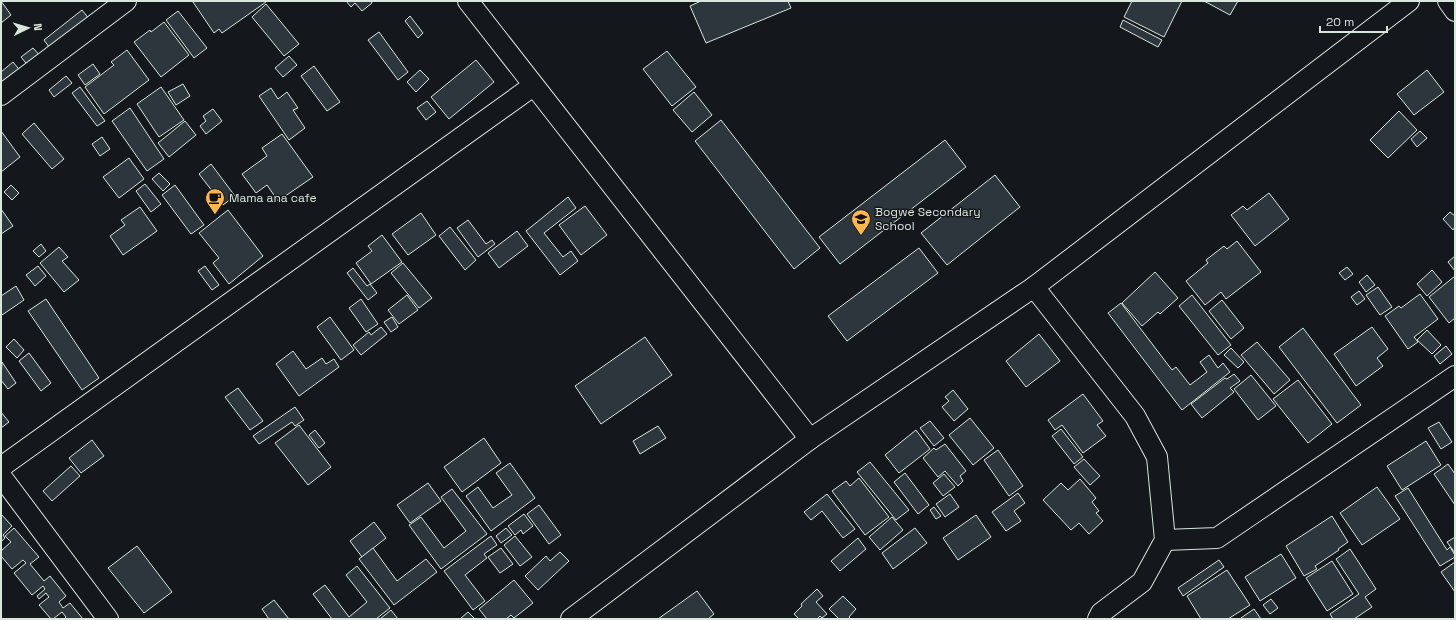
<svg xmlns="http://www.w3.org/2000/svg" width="1456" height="620" viewBox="0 0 1456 620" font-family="'Space Grotesk',sans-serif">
<rect width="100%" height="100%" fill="#14181c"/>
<g fill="#2c363c" stroke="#d8e6dc">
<path d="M1,1L11,15L1,23Z"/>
<path d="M195,1H266V2L222,33L219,29L214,33L193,2Z"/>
<path d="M346,1H371L372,3L362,11L355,3L351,7Z"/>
<path d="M701,1H788L791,8L706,43L690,6Z"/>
<path d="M1132,1H1182L1164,37L1124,17Z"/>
<path d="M1204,1H1238L1230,15Z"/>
<path d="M266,4L299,44L284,56L252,17Z"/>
<path d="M82,10L90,20L51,50L44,40Z"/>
<path d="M178,11L207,48L194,58L166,20Z"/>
<path d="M410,16L423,33L418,38L405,21Z"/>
<path d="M1123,20L1162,40L1158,47L1120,27Z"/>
<path d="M164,22L189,55L161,77L134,42L150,30L151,32Z"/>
<path d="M379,32L408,72L398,80L368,40Z"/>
<path d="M33,48L42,58L30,68L21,57Z"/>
<path d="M127,50L149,80L104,114L85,87L114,65L111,62Z"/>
<path d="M667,51L696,87L672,106L643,69Z"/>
<path d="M289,56L297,65L283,77L275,68Z"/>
<path d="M476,60L494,82L449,119L431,97Z"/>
<path d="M13,62L22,73L1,90V72Z"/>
<path d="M93,64L100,74L85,85L78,75Z"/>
<path d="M314,66L340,102L327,111L301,76Z"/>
<path d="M420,70L429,79L416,92L407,82Z"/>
<path d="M1427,70L1444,92L1414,115L1397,94Z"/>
<path d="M66,76L72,83L54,97L49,90Z"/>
<path d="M183,84L190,96L176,105L168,92Z"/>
<path d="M80,87L105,121L97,126L72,93Z"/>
<path d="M161,87L184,120L159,137L137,104Z"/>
<path d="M271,88L278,99L287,92L298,108L293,110L305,128L289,140L259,96Z"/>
<path d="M694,92L712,115L692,132L673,110Z"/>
<path d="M427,101L436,112L426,120L417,108Z"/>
<path d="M130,108L164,159L147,171L112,121Z"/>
<path d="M213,109L222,121L206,134L200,126L206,121L203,116Z"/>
<path d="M1399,111L1417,130L1388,158L1370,140Z"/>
<path d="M721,120L820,248L794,269L695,141Z"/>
<path d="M185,121L196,135L169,157L158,143Z"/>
<path d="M34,123L64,159L52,169L22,134Z"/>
<path d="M1,131L20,157L1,172Z"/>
<path d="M1420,131L1427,138L1417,147L1411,139Z"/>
<path d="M282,134L313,177L278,201L267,185L256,193L242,174L267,156L262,148Z"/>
<path d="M102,137L110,149L100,156L92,144Z"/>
<path d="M945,140L966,167L840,264L819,237Z"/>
<path d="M129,158L144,179L119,198L103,177Z"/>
<path d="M211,164L235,196L223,205L199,174Z"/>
<path d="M159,173L170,184L163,191L152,179Z"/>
<path d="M995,175L1020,207L947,265L921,233Z"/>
<path d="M145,184L161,204L151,212L136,191Z"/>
<path d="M11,185L19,193L12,200L4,192Z"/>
<path d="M175,185L204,225L191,234L162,195Z"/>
<path d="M1269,193L1289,219L1255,246L1231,215L1243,206L1247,210Z"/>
<path d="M568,197L576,208L544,233L563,257L571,251L578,261L560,275L526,231Z"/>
<path d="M585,206L607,235L581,255L559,225Z"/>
<path d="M140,207L157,231L123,255L110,236L125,225L121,220Z"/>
<path d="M1,209L13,226L1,234Z"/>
<path d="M228,210L263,256L229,284L213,263L219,258L199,233Z"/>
<path d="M1450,212L1455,216V227L1453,230L1443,219Z"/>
<path d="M421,213L436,235L408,255L392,234Z"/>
<path d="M468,220L486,244L492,240L495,244L478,257L457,228Z"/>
<path d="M450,227L476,260L465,270L439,236Z"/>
<path d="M517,231L528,246L499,268L488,253Z"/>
<path d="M382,235L402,262L371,284L356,263L372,251L368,246Z"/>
<path d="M1237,241L1261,272L1226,299L1221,292L1205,305L1186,281L1208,263L1206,260L1224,246L1227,249Z"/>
<path d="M41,244L46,251L39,257L33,251Z"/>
<path d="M59,247L68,257L62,261L79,280L64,292L40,263Z"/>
<path d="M919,248L938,273L847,341L828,316Z"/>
<path d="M1455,256V271L1448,262Z"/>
<path d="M403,263L432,298L419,308L391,273Z"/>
<path d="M38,266L46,276L35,286L26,275Z"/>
<path d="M205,266L219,285L212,290L198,271Z"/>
<path d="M1347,267L1353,274L1345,280L1339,273Z"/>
<path d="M353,268L367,286L370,284L377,293L368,300L347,273Z"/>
<path d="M1432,270L1442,282L1427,296L1417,284Z"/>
<path d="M1155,272L1178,298L1160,314L1158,312L1142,326L1122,303Z"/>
<path d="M1367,275L1375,285L1366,292L1359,282Z"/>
<path d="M1455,276V318L1449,323L1429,297Z"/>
<path d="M16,286L24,300L2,315L1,313V296Z"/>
<path d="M1378,287L1392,307L1380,315L1366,295Z"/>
<path d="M1359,291L1365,299L1357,305L1351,297Z"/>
<path d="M1420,294L1438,319L1414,337L1418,342L1408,349L1385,316L1399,306L1401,308Z"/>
<path d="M407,295L418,310L399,324L388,310Z"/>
<path d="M1192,295L1231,345L1218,355L1179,306Z"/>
<path d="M46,299L99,378L82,390L28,311Z"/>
<path d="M361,299L378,324L366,332L349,308Z"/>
<path d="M1222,300L1244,328L1231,339L1209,311Z"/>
<path d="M1121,303L1172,370L1176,367L1190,385L1207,372L1200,362L1209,355L1218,368L1223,363L1230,372L1182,410L1108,313Z"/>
<path d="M330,317L354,350L341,360L317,327Z"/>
<path d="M392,317L398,327L391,332L384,322Z"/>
<path d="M381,327L387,334L361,355L353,345L369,332L371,335Z"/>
<path d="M1372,327L1388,349L1377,358L1383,366L1356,386L1334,354Z"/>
<path d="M1303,328L1361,405L1337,423L1279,347Z"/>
<path d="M1427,330L1441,345L1432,354L1417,340Z"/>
<path d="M1039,334L1060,361L1026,387L1006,361Z"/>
<path d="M645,337L672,375L601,424L575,386Z"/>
<path d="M14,339L24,350L17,358L6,347Z"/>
<path d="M1257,342L1290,380L1274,394L1241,355Z"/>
<path d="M1446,346L1452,354L1440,364L1434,356Z"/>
<path d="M1231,348L1244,362L1238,368L1224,355Z"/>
<path d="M293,351L306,369L322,358L326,364L334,359L339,367L299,396L276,364Z"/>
<path d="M29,353L51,383L41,391L19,361Z"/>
<path d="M2,362L16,383L8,389L1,380Z"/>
<path d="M1234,374L1240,381L1230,388L1234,392L1202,418L1191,404L1225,378L1227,379Z"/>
<path d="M1251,375L1276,406L1258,420L1234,389Z"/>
<path d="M1298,380L1332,424L1308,443L1273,399Z"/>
<path d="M238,388L263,421L250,430L225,397Z"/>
<path d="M953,390L968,409L954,421L942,407L949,401L945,397Z"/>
<path d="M1083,394L1103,421L1097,425L1106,436L1083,453L1062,425L1055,430L1048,420Z"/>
<path d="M295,407L304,420L295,426L292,422L259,444L253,436Z"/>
<path d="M1,412L9,422L1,428Z"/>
<path d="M970,418L994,448L973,465L949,435Z"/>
<path d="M930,421L944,438L934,446L920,428Z"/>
<path d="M1439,422L1452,442L1441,449L1428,428Z"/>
<path d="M299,425L331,467L308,485L275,443Z"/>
<path d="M658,426L666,438L640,454L633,441Z"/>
<path d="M1061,429L1083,457L1074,464L1052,436Z"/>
<path d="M315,430L325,443L319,448L309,435Z"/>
<path d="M916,430L930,449L899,473L885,455Z"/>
<path d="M484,438L501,463L462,492L444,467Z"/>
<path d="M92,440L104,456L81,473L69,458Z"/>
<path d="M1426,441L1441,465L1402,490L1387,466Z"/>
<path d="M945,444L966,471L960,476L963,481L958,486L945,471L938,477L923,458L934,448L936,450Z"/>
<path d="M998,450L1023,486L1009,496L984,460Z"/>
<path d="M1084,459L1100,476L1090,485L1074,467Z"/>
<path d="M870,462L909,510L896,520L857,472Z"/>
<path d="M510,463L535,498L491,531L466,496L478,487L493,508L512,495L496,473Z"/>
<path d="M1448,464L1455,474V505L1434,474Z"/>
<path d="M71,466L80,476L52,501L43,491Z"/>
<path d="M905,473L929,505L918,514L894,482Z"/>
<path d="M944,474L955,487L943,496L933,483Z"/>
<path d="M859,478L889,517L865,535L832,491L846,481L850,486Z"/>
<path d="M1080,479L1096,498L1092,502L1099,511L1096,513L1103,521L1089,534L1079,523L1071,530L1043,500L1061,483L1068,490Z"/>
<path d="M428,483L441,501L410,523L397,505Z"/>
<path d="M1377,487L1400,519L1362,545L1340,513Z"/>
<path d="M1408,488L1447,550L1450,547L1455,555V557L1440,566L1395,496Z"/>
<path d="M452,489L487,534L441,569L409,525L421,517L444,548L466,531L441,497Z"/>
<path d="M1018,493L1025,503L1014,511L1021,521L1006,531L992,512Z"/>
<path d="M827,494L855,529L843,538L822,511L811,520L804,512Z"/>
<path d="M950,494L959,507L945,517L936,504Z"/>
<path d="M539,505L561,535L549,544L527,514Z"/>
<path d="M934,507L941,516L936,519L930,510Z"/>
<path d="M1,514L12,526L3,535L5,538L1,542Z"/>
<path d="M524,514L533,526L523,534L521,530L515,535L508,526Z"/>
<path d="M976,515L991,537L958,560L943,538Z"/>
<path d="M1332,516L1348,542L1338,549L1339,550L1315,566L1317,569L1304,576L1286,546Z"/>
<path d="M892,517L903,530L880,550L869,537Z"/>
<path d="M374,522L386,538L362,557L350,541Z"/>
<path d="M14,528L39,557L30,564L44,581L50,576L66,596L59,602L63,608L70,603L83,619H64L66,617L62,612L53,619H51L39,605L49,597L46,593L39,599L37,596L45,589L43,586L32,595L14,573L26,563L23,560L12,569L1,556V551L11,542L5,536Z"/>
<path d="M506,528L512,535L501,543L496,536Z"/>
<path d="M915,528L927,543L893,569L882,553Z"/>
<path d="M491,536L497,545L484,554L487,558L465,575L485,601L473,610L444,571Z"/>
<path d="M515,536L532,557L520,566L504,545Z"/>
<path d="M1455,537V553L1447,542Z"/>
<path d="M858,538L866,549L840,571L831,561Z"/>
<path d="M137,546L172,592L144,613L108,568Z"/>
<path d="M373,548L397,581L426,559L437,572L394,605L359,559Z"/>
<path d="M501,548L513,564L500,573L488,557Z"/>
<path d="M1350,549L1376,589L1365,597L1372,607L1354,619H1333L1330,614L1359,594L1336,559Z"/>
<path d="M560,552L569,561L538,590L525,576L546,556L550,561Z"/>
<path d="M1281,554L1296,578L1260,601L1245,577Z"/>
<path d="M1219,560L1224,567L1183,596L1178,588Z"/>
<path d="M1332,561L1353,594L1327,611L1306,578Z"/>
<path d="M1455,562V592L1441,572Z"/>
<path d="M357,566L390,608L376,619H332L313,594L325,585L349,617L367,602L346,575Z"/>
<path d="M1227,570L1250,605L1228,619H1201L1187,596Z"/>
<path d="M514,580L533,603L514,618L511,615L506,619H487L479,609Z"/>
<path d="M817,589L823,596L816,602L827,614L822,618L820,616L817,619H799L794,614L802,606L801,604Z"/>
<path d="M697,591L714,614L708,619H658Z"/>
<path d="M843,596L856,609L849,617L851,619H836L838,618L829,609Z"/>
<path d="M1271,599L1278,608L1270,614L1263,605Z"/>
<path d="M274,600L289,619H269L262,609Z"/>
<path d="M1254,609L1261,619H1241V618Z"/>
<path d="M391,610L398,619H380Z"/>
<path d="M468,612L475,619H460Z"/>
</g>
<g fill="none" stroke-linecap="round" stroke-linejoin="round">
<defs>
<g id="street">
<path d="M468,1L810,439"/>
<path d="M1448,1L1455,11"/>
<path d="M1,95L126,1"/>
<path d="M1034,287L1135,416L1157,457L1165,540L1142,582L1101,613L1098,619"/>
<path d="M1,467L533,86"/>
<path d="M1,476L108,619"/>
<path d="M1165,540L1217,538L1455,376"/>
<path d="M571,619L810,439L1034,287L1409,1"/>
</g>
</defs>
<use href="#street" stroke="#d8e6dc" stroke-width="22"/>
<use href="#street" stroke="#14181c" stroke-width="20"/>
</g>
<defs>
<symbol id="cafe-pin" viewBox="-11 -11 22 30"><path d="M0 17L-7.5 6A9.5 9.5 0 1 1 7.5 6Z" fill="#ffb74d" stroke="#14181c"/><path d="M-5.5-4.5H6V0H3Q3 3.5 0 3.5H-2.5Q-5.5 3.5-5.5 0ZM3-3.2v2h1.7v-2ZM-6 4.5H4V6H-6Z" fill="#111"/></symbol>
<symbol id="school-pin" viewBox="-11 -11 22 30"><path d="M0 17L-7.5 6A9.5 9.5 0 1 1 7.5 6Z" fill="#ffb74d" stroke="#14181c"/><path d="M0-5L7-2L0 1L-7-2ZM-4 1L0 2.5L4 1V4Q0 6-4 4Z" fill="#111"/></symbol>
</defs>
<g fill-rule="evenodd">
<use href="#cafe-pin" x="204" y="187" width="22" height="30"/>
<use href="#school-pin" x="850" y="208" width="22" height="30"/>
</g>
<g text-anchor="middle" stroke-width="3" stroke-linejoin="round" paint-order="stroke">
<g font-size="12" fill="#d8e6dc" stroke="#14181c" text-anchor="start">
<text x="229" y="202">Mama ana cafe</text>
<text x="875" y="216">Bogwe Secondary<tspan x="875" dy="14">School</tspan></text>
</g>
</g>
<rect width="1456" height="620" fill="none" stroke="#d8e6dc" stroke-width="4"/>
<g transform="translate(28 28) rotate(85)" stroke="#14181c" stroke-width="3" paint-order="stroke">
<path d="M0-3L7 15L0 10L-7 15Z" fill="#d8e6dc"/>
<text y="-6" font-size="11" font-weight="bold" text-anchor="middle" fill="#d8e6dc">N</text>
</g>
<path d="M1320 26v6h67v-6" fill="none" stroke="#d8e6dc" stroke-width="2"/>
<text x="1326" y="26" font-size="12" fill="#d8e6dc" stroke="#14181c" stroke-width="3" paint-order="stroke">20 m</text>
</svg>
